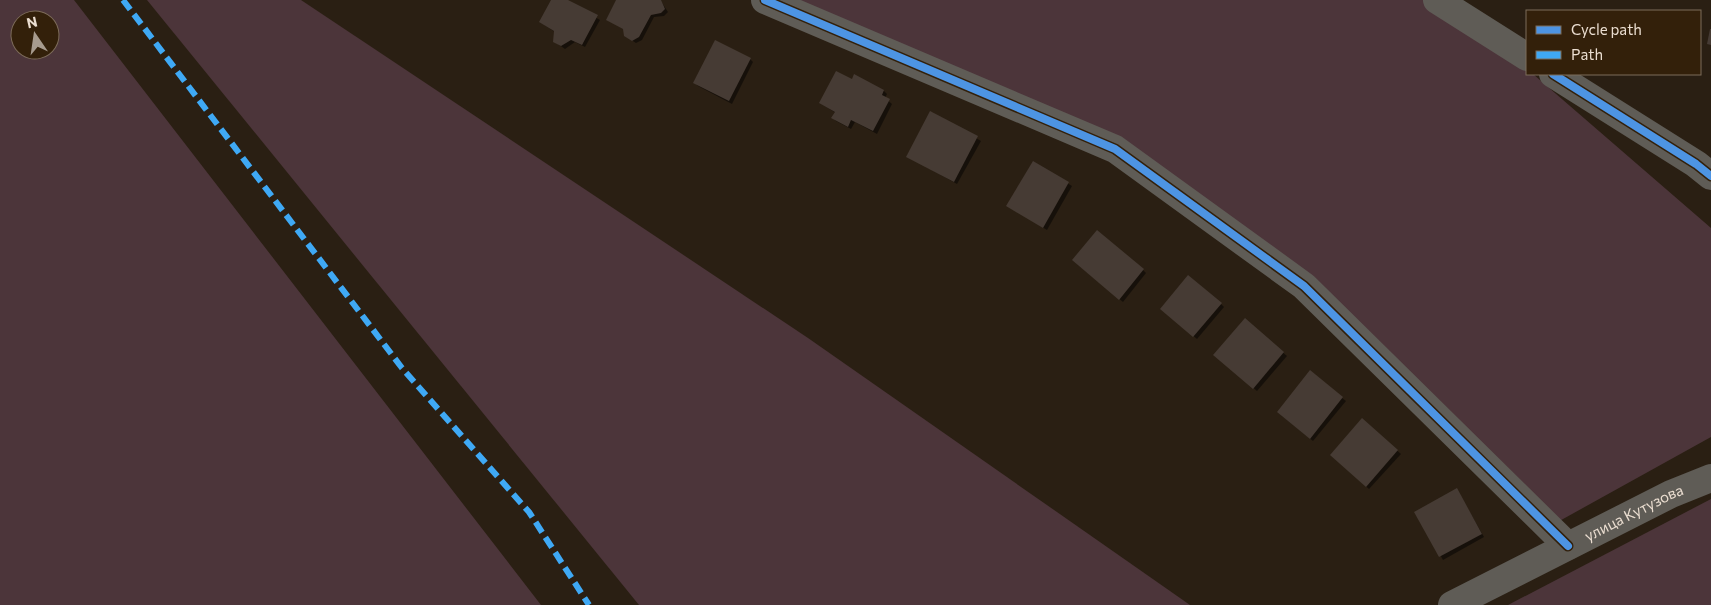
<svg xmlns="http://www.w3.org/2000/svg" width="1711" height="605" viewBox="0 0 1711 605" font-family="Commissioner,sans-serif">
<rect width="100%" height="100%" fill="#2a1f13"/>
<g fill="#4c353a" fill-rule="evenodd">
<path d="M0,0H74L541,605H0ZM20,20H50V50H20Z"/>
<path d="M147,0H301L808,338L1190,605H639Z"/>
<path d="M783,0H1448L1527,69V74H1533L1711,228V437L1554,524L1119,141Z"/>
<path d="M1711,499V605H1508Z"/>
</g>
<g fill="#0007">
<path d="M552,0H565L600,20L585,47L575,42L565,49L555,42V32L540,22Z"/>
<path d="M618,0H660L668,12L664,16L654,17L642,40L636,43L625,36V30L608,20Z"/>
<path d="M750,59L753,62L732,104L698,86L695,83Z"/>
<path d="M852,81L884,91L887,94L885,98L892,104L877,134L855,122L851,129L836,121L833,118L836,113L820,103Z"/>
<path d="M931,112L981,141L957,184L907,156Z"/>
<path d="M1033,162L1072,186L1047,230L1008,206Z"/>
<path d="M1076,263L1143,270L1146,273L1123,302Z"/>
<path d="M1221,304L1224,307L1197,339L1165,312Z"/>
<path d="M1245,320L1287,356L1257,391L1218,358Z"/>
<path d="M1342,398L1346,401L1313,441L1281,415Z"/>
<path d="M1363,420L1401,454L1369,489L1331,455Z"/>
<path d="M1457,490L1484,537L1443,560L1416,512Z"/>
</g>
<g fill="#463b34">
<path d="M551,0H568L598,15L582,45L571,40L561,46L553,42L554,31L539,22Z"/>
<path d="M616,0H661L665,9L661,13L651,15L639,37L632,41L624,36L623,29L606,20Z"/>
<path d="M1710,29H1711V45L1707,44Z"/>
<path d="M715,40L751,58L729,101L693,83Z"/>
<path d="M836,71L852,79L854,74L884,90L882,95L890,99L873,131L851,120L848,127L831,118L835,112L819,103Z"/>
<path d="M930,111L978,136L954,182L906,157Z"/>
<path d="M1033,161L1069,182L1043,228L1006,206Z"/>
<path d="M1097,230L1144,269L1119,300L1072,260Z"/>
<path d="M1188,275L1222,303L1193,337L1160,309Z"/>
<path d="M1245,318L1284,352L1253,389L1213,355Z"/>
<path d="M1310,370L1343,397L1310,439L1277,412Z"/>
<path d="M1362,418L1398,450L1366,487L1330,455Z"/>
<path d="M1457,488L1482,534L1439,557L1414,512Z"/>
</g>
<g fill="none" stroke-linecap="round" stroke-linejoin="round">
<g stroke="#5f5c56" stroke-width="28">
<path d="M765,0L1115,149L1304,286L1568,546"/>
<path d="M1437,0L1527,57"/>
<path d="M1553,74L1696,164L1711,176"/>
<path id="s1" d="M1452,605L1671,494L1711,478"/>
</g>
<path stroke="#3fa9f5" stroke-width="6" stroke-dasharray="12 6" stroke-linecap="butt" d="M123,0L402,368L529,512L589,605"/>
<defs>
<g id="cycleway">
<path d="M765,0L1115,149L1304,286L1568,546"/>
<path d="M1553,74L1696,164L1711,176"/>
</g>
</defs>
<use href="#cycleway" stroke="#33200a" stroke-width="11"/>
<use href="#cycleway" stroke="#4d94e3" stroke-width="8"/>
</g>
<g text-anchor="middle" stroke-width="4" stroke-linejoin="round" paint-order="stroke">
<g font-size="15" fill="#ebded1" stroke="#33200a">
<text dy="5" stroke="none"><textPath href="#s1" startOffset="204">улица Кутузова</textPath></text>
</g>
</g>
<rect x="1526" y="10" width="175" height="65" fill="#33200a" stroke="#7d6c5a"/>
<rect x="1536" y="26" width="25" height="8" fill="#4d94e3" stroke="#7d6c5a"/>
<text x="1571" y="35" font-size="15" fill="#ebded1">Cycle path</text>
<rect x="1536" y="51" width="25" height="8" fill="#3fa9f5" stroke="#7d6c5a"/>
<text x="1571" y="60" font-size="15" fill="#ebded1">Path</text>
<g transform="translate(35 35) rotate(347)"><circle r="24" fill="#33200a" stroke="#7d6c5a"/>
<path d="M0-4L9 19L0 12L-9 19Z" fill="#a79b8e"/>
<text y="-8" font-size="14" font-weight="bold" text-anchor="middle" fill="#ebded1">N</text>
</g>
</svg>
